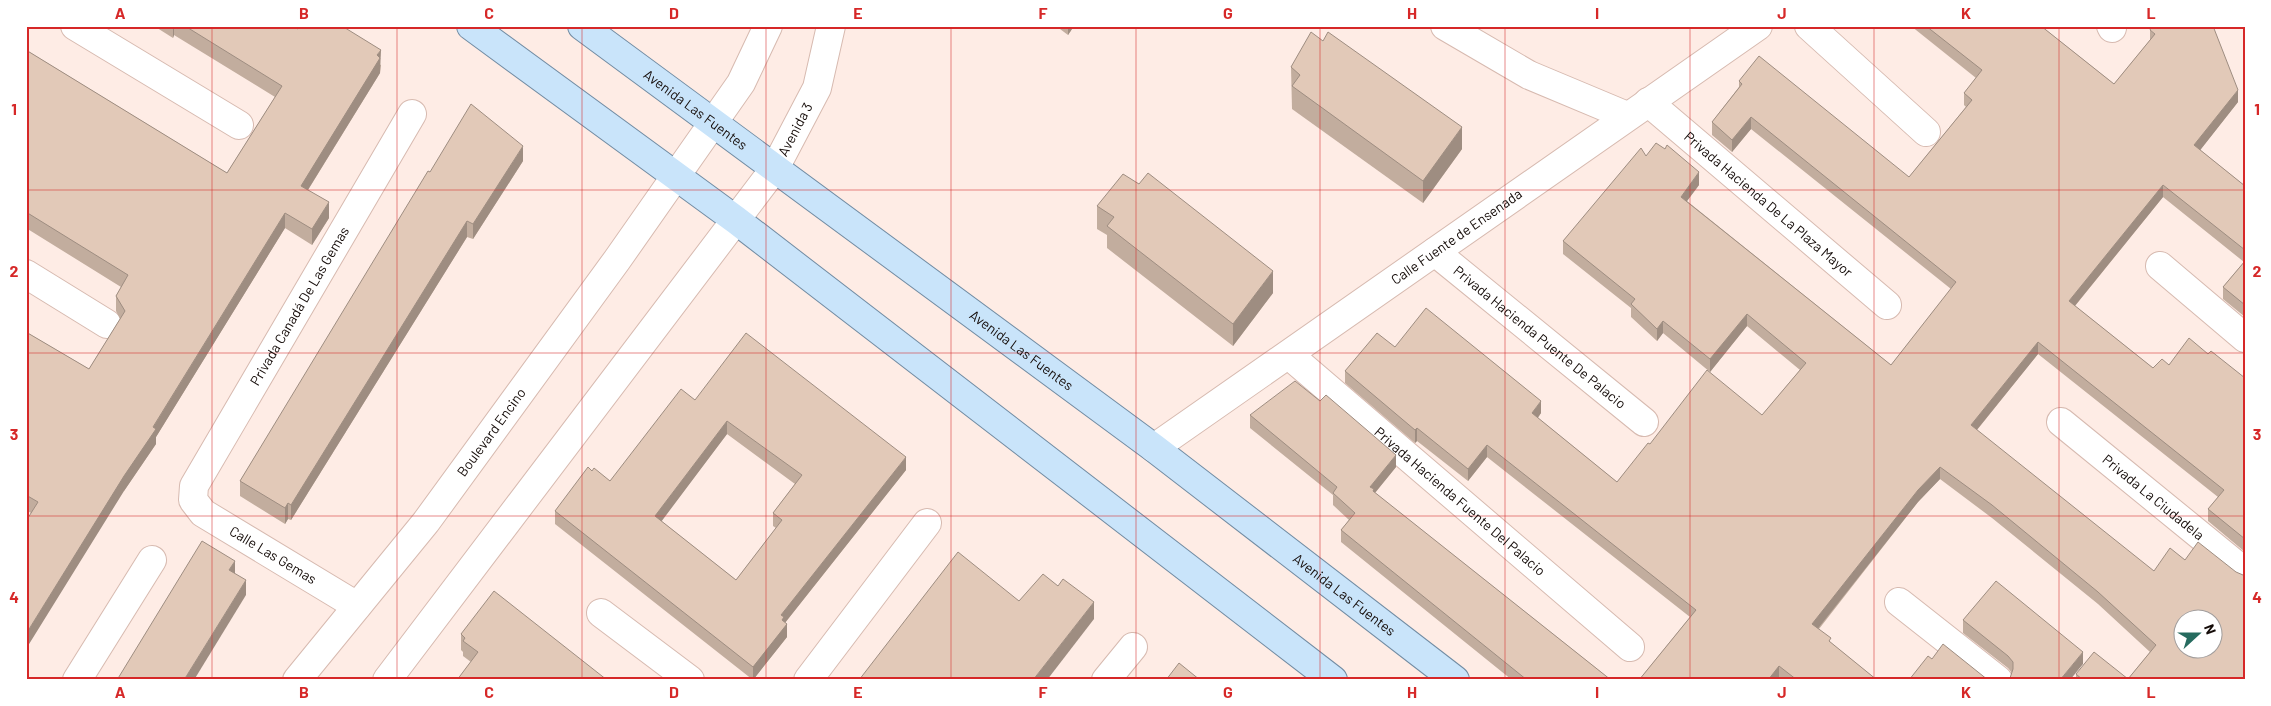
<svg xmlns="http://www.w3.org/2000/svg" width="2271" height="706" viewBox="0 0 2271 706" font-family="Barlow,sans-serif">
<rect width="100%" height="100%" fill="#feece5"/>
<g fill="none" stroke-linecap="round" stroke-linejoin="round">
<defs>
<g id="minor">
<path d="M75,26L239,125"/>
<path d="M1445,26L1529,75L1627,116"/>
<path d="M1809,26L1926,132"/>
<path d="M2111,26L2112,28"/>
<path id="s1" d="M1648,102L1887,305"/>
<path id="s2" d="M1435,252L1644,422"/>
<path d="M2160,266L2245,338"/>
<path d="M26,274L107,324"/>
<path id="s3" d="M1289,355L1630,647"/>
<path id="s4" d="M2061,422L2245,572"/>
<path id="s5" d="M1154,448L1758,26"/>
<path d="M1899,602L1998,680"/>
<path id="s6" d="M357,606L203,513L193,500L194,486L412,114"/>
<path d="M601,613L690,680"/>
<path d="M77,680L152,560"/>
<path id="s7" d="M297,680L426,522L617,260L741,83L768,26"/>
<path id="s8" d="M387,680L775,168L817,88L831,26"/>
<path d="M808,680L927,523"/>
<path d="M1106,680L1133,647"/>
</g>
<g id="major">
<path d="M471,26L736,220L1333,680"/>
<path id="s9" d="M582,26L1154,448L1455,680"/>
</g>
</defs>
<use href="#minor" stroke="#d7bab0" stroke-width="30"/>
<use href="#major" stroke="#728ca3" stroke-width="30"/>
<use href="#minor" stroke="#fff" stroke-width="28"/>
<use href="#major" stroke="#c9e4fa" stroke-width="28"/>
</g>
<g fill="#c2ad9e" fill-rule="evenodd">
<path d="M154,26H293L298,29L381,65L380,73L308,190L329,218L312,245L285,228L156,437V444L124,491L31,513L26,510V332L89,369L120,319L116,311V296L121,287L26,228V50L227,173L275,97L174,35L173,38Z"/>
<path d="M1056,26H1074L1068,35Z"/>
<path d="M1911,26H2041L2114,84L2150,40V30L2238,102L2200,150L2245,186V317L2223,299V287L2244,262L2163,197L2075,306L2153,368L2208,354L2245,378V552L2208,521V509L2218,497L2038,354L1977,430L2245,680H2076V674L2128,679L2150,652L2098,604L1992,518L1940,479L1918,502L1819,629L1831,643L1877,680H1781L1779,678L1777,680H1639L1690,617L1487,457L1468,481L1417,441L1415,443L1345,383V371L1395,347L1541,413L1538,418L1617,482L1650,444L1762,415L1800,370L1747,326L1710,372L1663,333L1657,341L1631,317V308L1563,254V241L1646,156L1699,185L1687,201L1891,365L1951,289L1751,129L1732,152L1712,135V122L1739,87V81L1909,177L1966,107L1964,105V93L1976,78Z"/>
<path d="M1291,67L1462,149L1423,203L1292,109Z"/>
<path d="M523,161L473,239L467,237L291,520L288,519L285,524L240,496V481L430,172Z"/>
<path d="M1097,206L1273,293L1233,346L1107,248V235L1097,229Z"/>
<path d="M695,400L906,470L785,623L787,637L753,680L555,524V511L592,471L610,481ZM727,434L795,484L773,513V526L776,528L736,580L661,521Z"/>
<path d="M1250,415L1396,467L1375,493L1611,680H1512L1341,542V530L1349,520L1333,505V495L1250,428Z"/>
<path d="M1963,620L2070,680L2010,678L2012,673L2008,668L1963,633Z"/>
<path d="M461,634L607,680L471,662L463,656V652L461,650Z"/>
</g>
<g fill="#9e8d81">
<path d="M173,26H174V35L173,38Z"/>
<path d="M1068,26H1074L1068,35Z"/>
<path d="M381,50L380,73L301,201V186L377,55Z"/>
<path d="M2238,90V102L2194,158V145Z"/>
<path d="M1751,117V129L1732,152V140Z"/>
<path d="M1462,127V149L1423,203V181Z"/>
<path d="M523,146V161L473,239V224Z"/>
<path d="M1699,172V185L1681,209V197Z"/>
<path d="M2163,185V197L2069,313V301Z"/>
<path d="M329,202V218L312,245V229Z"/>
<path d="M285,213V228L156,437V444L124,491L26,649V634Z"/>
<path d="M467,221V237L291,520V505Z"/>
<path d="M1273,271V293L1233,346V324Z"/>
<path d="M1747,314V326L1710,372V359Z"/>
<path d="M1663,321V333L1657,341V329Z"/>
<path d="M2038,342V354L1971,437V425Z"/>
<path d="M1541,401V413L1532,425V413Z"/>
<path d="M727,421V434L655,530V516Z"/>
<path d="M1417,428V441L1415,443V430Z"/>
<path d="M1487,445V457L1468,481V469Z"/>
<path d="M1396,455V467L1374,494L1370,487Z"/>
<path d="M906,457V470L784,624H787V637L753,680V667L781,615Z"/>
<path d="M1940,467V479L1918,502L1812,636V624L1918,490Z"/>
<path d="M288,503V519L285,524V508Z"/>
<path d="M235,561V576L229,570Z"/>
<path d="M246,580V595L194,680H184Z"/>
<path d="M1094,602V619L1047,680H1033Z"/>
<path d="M2083,652V664L2070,680H2060Z"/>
<path d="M1779,666V678L1777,680H1768Z"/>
</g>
<g fill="#e2c9b8" stroke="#9e8d81" fill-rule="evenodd">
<path d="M185,26H293L298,29L299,26H314L317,28L318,26H342L381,50L377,55L380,58L301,186L329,202L312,229L285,213L153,427L156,429L124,476L26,634V521L38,502L26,495V332L89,369L125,311L116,296L128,275L26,212V50L227,173L282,86Z"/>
<path d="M1926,26H2041L2114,84L2155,34L2150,30L2152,26H2213L2238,90L2194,145L2245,186V250L2163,185L2069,301L2153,368L2162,359L2169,365L2189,338L2208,354L2211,351L2245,378V539L2208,509L2224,490L2038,342L1971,425L2154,571L2170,548L2185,560L2198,542L2236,572L2243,575H2245V680H2083L2076,674L2094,652L2128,679L2156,645L2098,592L1992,505L1940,467L1918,490L1812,624L1831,638L1829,641L1877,680H1797L1779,666L1768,680H1639L1696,610L1487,445L1468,469L1417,428L1415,430L1345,371L1377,333L1395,347L1426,308L1541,401L1532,413L1617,482L1648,443L1650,444L1707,370L1762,415L1806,363L1747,314L1710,359L1663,321L1657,329L1631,304L1635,299L1563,241L1641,148L1646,156L1656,143L1665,149L1667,145L1699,172L1681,197L1891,365L1956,282L1751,117L1732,140L1712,122L1742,84L1739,81L1759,56L1909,177L1972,100L1964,93L1982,70ZM2184,618H2214V648H2184Z"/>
<path d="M1311,32L1323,41L1328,32L1462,127L1423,181L1292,86L1300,75L1291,67Z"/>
<path d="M471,104L523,146L473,224L467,221L291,505L288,503L285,508L240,481L428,171L430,172Z"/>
<path d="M1148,173L1273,271L1233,324L1107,226L1114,217L1097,206L1123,174L1139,184Z"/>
<path d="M2245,261V305L2223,287Z"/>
<path d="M746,333L906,457L781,615L784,617L782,620L787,624L753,667L555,511L588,467L592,471L594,468L610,481L681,389L695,400ZM727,421L802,475L773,513L782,520L736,580L655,516Z"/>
<path d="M1295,381L1320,401L1326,395L1396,455L1370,487L1374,489L1373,491L1611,680H1527L1341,530L1355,513L1333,493L1337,487L1250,415Z"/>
<path d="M202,541L235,561L229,570L246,580L184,680H117Z"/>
<path d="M958,552L1019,601L1043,574L1058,586L1063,579L1094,602L1033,680H859Z"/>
<path d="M1996,581L2083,652L2060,680H2007L2010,678L2013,669V662L2008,656L1963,620Z"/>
<path d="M494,591L607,680H457L478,652L463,641L465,638L461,634Z"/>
<path d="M1943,644L1988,680H1909L1928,656L1932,659Z"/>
<path d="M1179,663L1200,680H1166Z"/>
</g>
<path fill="none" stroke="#d62828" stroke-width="1" stroke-opacity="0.55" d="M212,26V680M397,26V680M582,26V680M766,26V680M951,26V680M1136,26V680M1320,26V680M1505,26V680M1690,26V680M1874,26V680M2059,26V680M26,190H2245M26,353H2245M26,516H2245"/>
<g text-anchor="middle" stroke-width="4" stroke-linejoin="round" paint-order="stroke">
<g font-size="14" fill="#140b08" stroke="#fff">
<text dy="5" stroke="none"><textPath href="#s9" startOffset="141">Avenida Las Fuentes</textPath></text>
<text dy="5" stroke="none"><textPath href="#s8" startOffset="686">Avenida 3</textPath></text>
<text dy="5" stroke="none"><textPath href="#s1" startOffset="158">Privada Hacienda De La Plaza Mayor</textPath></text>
<text dy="5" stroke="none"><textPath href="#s5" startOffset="369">Calle Fuente de Ensenada</textPath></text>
<text dy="5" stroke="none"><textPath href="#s6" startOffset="419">Privada Canadá De Las Gemas</textPath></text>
<text dy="5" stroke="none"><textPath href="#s2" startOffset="135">Privada Hacienda Puente De Palacio</textPath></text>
<text dy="5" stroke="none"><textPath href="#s9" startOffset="546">Avenida Las Fuentes</textPath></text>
<text dy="5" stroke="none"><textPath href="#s7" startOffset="315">Boulevard Encino</textPath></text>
<text dy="5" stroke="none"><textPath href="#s4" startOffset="119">Privada La Ciudadela</textPath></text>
<text dy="5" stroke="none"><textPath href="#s3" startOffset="225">Privada Hacienda Fuente Del Palacio</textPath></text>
<text transform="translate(273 555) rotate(31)" y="5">Calle Las Gemas</text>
<text dy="5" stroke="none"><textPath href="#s9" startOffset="951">Avenida Las Fuentes</textPath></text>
</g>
</g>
<rect width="2271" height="706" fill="none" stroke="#ffffff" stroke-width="55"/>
<g transform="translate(2198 634) rotate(69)"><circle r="24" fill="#ffffff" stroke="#a19d9c"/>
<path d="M0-4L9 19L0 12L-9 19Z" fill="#266b5f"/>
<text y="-8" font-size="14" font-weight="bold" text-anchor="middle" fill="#140b08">N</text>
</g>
<rect x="28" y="28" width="2216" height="650" fill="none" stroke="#d62828" stroke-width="2"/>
<g font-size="16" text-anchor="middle" font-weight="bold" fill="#d62828">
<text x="120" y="19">A</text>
<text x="304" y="19">B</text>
<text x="489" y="19">C</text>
<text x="674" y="19">D</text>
<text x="858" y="19">E</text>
<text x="1043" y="19">F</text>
<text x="1228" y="19">G</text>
<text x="1412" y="19">H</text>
<text x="1597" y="19">I</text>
<text x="1782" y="19">J</text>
<text x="1966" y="19">K</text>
<text x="2151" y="19">L</text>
<text x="14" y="115">1</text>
<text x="2257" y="115">1</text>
<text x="14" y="277">2</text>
<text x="2257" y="277">2</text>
<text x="14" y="440">3</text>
<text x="2257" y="440">3</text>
<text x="14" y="603">4</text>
<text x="2257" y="603">4</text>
<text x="120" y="698">A</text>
<text x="304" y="698">B</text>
<text x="489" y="698">C</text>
<text x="674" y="698">D</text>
<text x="858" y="698">E</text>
<text x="1043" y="698">F</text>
<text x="1228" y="698">G</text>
<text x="1412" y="698">H</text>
<text x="1597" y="698">I</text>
<text x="1782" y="698">J</text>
<text x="1966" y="698">K</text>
<text x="2151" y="698">L</text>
</g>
</svg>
